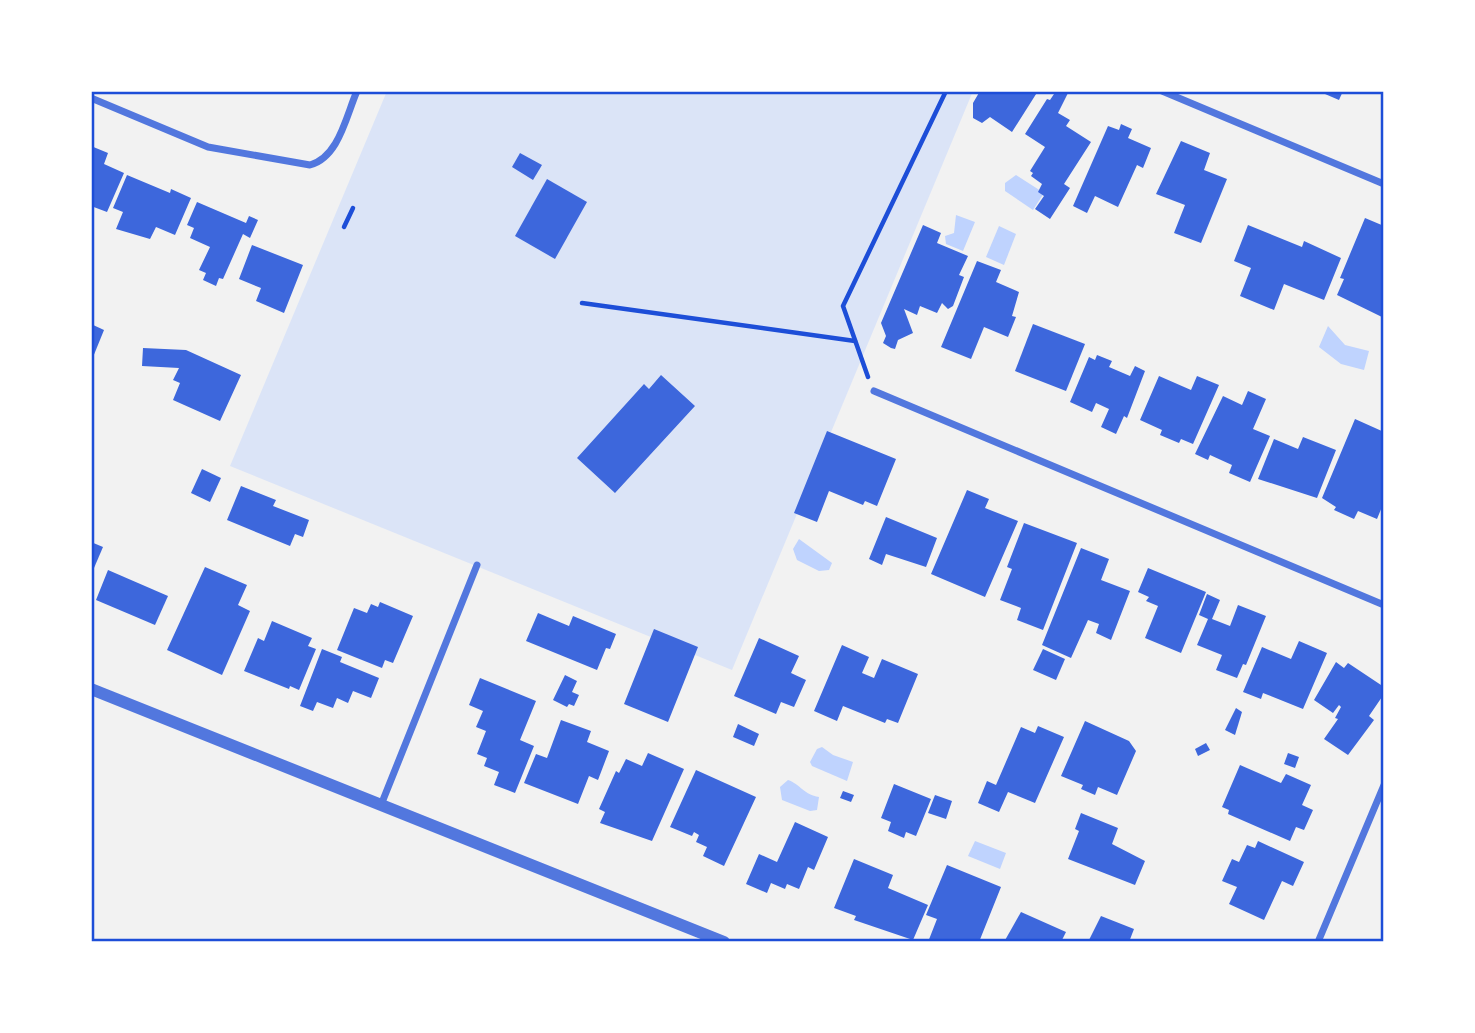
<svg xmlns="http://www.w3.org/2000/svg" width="1475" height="1033" viewBox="0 0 1475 1033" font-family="Quicksand,sans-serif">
<rect width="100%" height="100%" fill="#f2f2f2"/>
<path fill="#dbe4f7" d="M387,91H973L732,670L230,466Z"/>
<g fill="#bfd3fe">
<path d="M1016,175L1044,193L1033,210L1005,191V183Z"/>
<path d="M956,215L975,222L963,251L946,244L945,236L954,233Z"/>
<path d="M999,226L1016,234L1004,265L986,257Z"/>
<path d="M1328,326L1345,345L1369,351L1364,370L1341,364L1319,347Z"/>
<path d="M799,539L832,563L829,570L819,571L797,560L793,549Z"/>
<path d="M822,747L833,755L853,762L847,781L812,766L810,762L817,749Z"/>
<path d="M788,780C800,784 804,795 819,797L817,810L810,811L782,800L780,787Z"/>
<path d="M975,841L1006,853L1000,869L968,856Z"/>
</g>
<g fill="#3d67dc">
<path d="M980,91H1038L1012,132L990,117L982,123L973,118V103Z"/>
<path d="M1056,91H1069L1058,113L1070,120L1066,126L1091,142L1064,184L1070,188L1050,219L1035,209L1044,196L1038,192L1042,184L1031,176L1033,173L1030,171L1045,147L1025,134L1047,99L1050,100Z"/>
<path d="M1318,91H1343L1339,100Z"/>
<path d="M1121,124L1132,129L1128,138L1151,148L1143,168L1137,165L1118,207L1095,196L1087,213L1073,206L1108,126L1119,130Z"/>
<path d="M1181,141L1210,153L1204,170L1227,179L1201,243L1174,233L1185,205L1156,194Z"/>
<path d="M91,146L108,153L104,164L124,173L107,212L91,206Z"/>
<path d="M520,153L542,165L533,180L512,167Z"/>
<path d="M127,175L170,193L171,189L191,198L175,235L156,227L150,239L116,229L123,212L113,208Z"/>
<path d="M547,179L587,202L555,259L515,236Z"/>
<path d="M197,202L246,223L249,216L258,220L250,238L243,234L223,279L219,278L216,286L203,280L206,273L199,270L210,247L190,238L194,228L187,225Z"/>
<path d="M1365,218L1384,226V318L1337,295L1344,279L1340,278Z"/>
<path d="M923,225L941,233L937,243L968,256L959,275L964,277L953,306L948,309L942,303L937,313L920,306L917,315L904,309L913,333L898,340L895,349L891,348L883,343L886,336L881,323Z"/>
<path d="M1248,225L1302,247L1304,241L1341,258L1324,300L1284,284L1274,310L1240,296L1251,268L1234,261Z"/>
<path d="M252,245L303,265L284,313L256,301L261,288L239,279Z"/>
<path d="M977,261L1001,270L996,282L1019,292L1012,316L1016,317L1008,337L984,327L971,359L941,347Z"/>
<path d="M91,324L104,330L91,362Z"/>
<path d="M1033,324L1085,344L1066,391L1015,371Z"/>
<path d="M143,348L186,350L241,375L220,421L173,400L180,383L173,380L179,368L142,366Z"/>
<path d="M1097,355L1112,361L1109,367L1130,376L1135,366L1145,371L1127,418L1124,416L1116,434L1101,427L1109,409L1096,403L1092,412L1070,402L1089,357L1095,360Z"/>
<path d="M661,375L695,406L615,493L577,458L644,384L649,389Z"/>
<path d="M1159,376L1191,390L1197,376L1219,385L1193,444L1181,439L1179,443L1160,435L1162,430L1140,420Z"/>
<path d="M1248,391L1266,399L1253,429L1270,436L1250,482L1229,473L1232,465L1210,455L1208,460L1195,454L1223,396L1242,405Z"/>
<path d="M1355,419L1384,432L1381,492L1384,502L1377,519L1358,511L1354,519L1334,510L1336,507L1322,498Z"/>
<path d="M827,431L896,459L877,506L865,501L863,505L829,491L817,522L794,513Z"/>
<path d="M1303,437L1336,450L1317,498L1258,479L1274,439L1298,449Z"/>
<path d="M202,469L221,478L210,502L191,493Z"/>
<path d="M241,486L276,500L273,506L309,520L303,537L295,534L290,546L227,520Z"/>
<path d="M967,490L989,499L985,508L1018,521L985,597L931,574Z"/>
<path d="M886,517L937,538L926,567L886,554L882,565L869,559Z"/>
<path d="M1024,523L1077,543L1043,630L1017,620L1021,608L1000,600L1012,569L1007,567Z"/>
<path d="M91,542L103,547L91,575Z"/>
<path d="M1081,548L1109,559L1101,580L1130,591L1111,640L1096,633L1099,624L1088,620L1071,658L1042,645Z"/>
<path d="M205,567L247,585L238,605L250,611L222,675L167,650Z"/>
<path d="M1148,568L1206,592L1181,653L1145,638L1158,606L1146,601L1149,597L1138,592Z"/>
<path d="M108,570L168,596L155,625L96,600Z"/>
<path d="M1207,594L1220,600L1212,619L1230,626L1238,605L1266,616L1246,665L1243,664L1237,678L1216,670L1222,655L1197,645L1208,619L1199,615Z"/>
<path d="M380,602L413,616L393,663L385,660L382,668L337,650L354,608L367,613L371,604L378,607Z"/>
<path d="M538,613L569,626L573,616L616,634L610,649L606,648L597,670L526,641Z"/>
<path d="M272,621L312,638L308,646L316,649L299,690L290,686L289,689L244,671L258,638L264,641Z"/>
<path d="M654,629L698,647L668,722L624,704Z"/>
<path d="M759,638L799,656L791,673L806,680L794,707L781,702L776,714L734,696Z"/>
<path d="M1299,641L1327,653L1303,709L1263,693L1261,699L1243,692L1262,647L1291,659Z"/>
<path d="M842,645L869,657L862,673L874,678L882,659L918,674L898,723L887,719L885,723L843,706L837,721L814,711Z"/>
<path d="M322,649L342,657L340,662L379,678L371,698L353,691L348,703L337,698L333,708L317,702L313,711L300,706Z"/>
<path d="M1043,649L1065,659L1056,680L1033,670Z"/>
<path d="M1336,662L1344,668L1348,663L1384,687V694L1369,716L1374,720L1348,755L1324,739L1338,719L1335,718L1341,707L1339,705L1333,713L1314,700Z"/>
<path d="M565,675L577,681L572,692L579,695L574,706L569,704L567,707L553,700Z"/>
<path d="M480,678L536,701L520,740L534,746L515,793L494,785L499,772L484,766L487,758L477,754L486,731L476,727L483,711L469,705Z"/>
<path d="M1236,708L1242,712L1235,735L1225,730Z"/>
<path d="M561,720L591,731L587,742L609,751L598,780L589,776L578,804L524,783L536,754L547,758Z"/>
<path d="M1085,721L1129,741L1136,751L1117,795L1098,787L1095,795L1081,789L1083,785L1061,776Z"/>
<path d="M738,724L759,734L754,746L733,737Z"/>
<path d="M1038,726L1064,737L1035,803L1008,792L999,812L978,803L987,781L996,785L1021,727L1035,733Z"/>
<path d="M1206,743L1210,750L1198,756L1195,749Z"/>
<path d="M648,753L684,769L652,841L600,823L605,812L599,809L616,771L619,773L626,759L642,766Z"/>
<path d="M1288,753L1299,757L1295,768L1284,764Z"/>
<path d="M1240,765L1281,783L1286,774L1311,785L1302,805L1313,810L1304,830L1296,827L1290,841L1228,814L1229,810L1222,807Z"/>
<path d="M696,770L756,797L724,866L703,856L707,847L696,842L699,835L694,832L692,836L670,827Z"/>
<path d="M894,784L931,799L916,836L906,832L904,838L888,831L891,822L881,818Z"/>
<path d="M843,791L854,795L851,802L840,798Z"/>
<path d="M935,795L952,801L946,819L928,813Z"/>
<path d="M1081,813L1118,828L1112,844L1145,861L1135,885L1068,859L1079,831L1075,829Z"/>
<path d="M795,822L828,837L814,870L808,867L799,889L787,884L785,889L771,883L767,893L746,884L759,854L777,862Z"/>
<path d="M1258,841L1304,862L1293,886L1282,881L1264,920L1229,904L1237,887L1222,881L1232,859L1239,862L1247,845L1255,848Z"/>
<path d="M854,859L893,875L888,888L928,905L913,940L854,920L856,916L834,908Z"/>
<path d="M947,865L1001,887L979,942H928L937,919L926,915Z"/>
<path d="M1021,912L1066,932L1061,942H1004Z"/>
<path d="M1101,916L1134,929L1129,942H1088Z"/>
</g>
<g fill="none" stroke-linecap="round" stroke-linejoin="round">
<g stroke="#1d4ed8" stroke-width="4.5">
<path d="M344,227L353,208"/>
<path d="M582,303L855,341"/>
<path d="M868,377L843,306L946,91"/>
</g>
<g stroke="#5277de" stroke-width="7">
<path d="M1162,91L1384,184"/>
<path d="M91,98L208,147L310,165C339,157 346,116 357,91"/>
<path d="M874,391L1384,605"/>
<path d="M381,805L477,565"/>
<path d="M1318,942L1384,785"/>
</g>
<path stroke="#5277de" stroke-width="12" d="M91,689L724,942"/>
</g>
<rect width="1475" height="1033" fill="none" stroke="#ffffff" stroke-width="186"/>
<rect x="93" y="93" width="1289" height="847" fill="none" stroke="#1d4ed8" stroke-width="2.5"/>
</svg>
